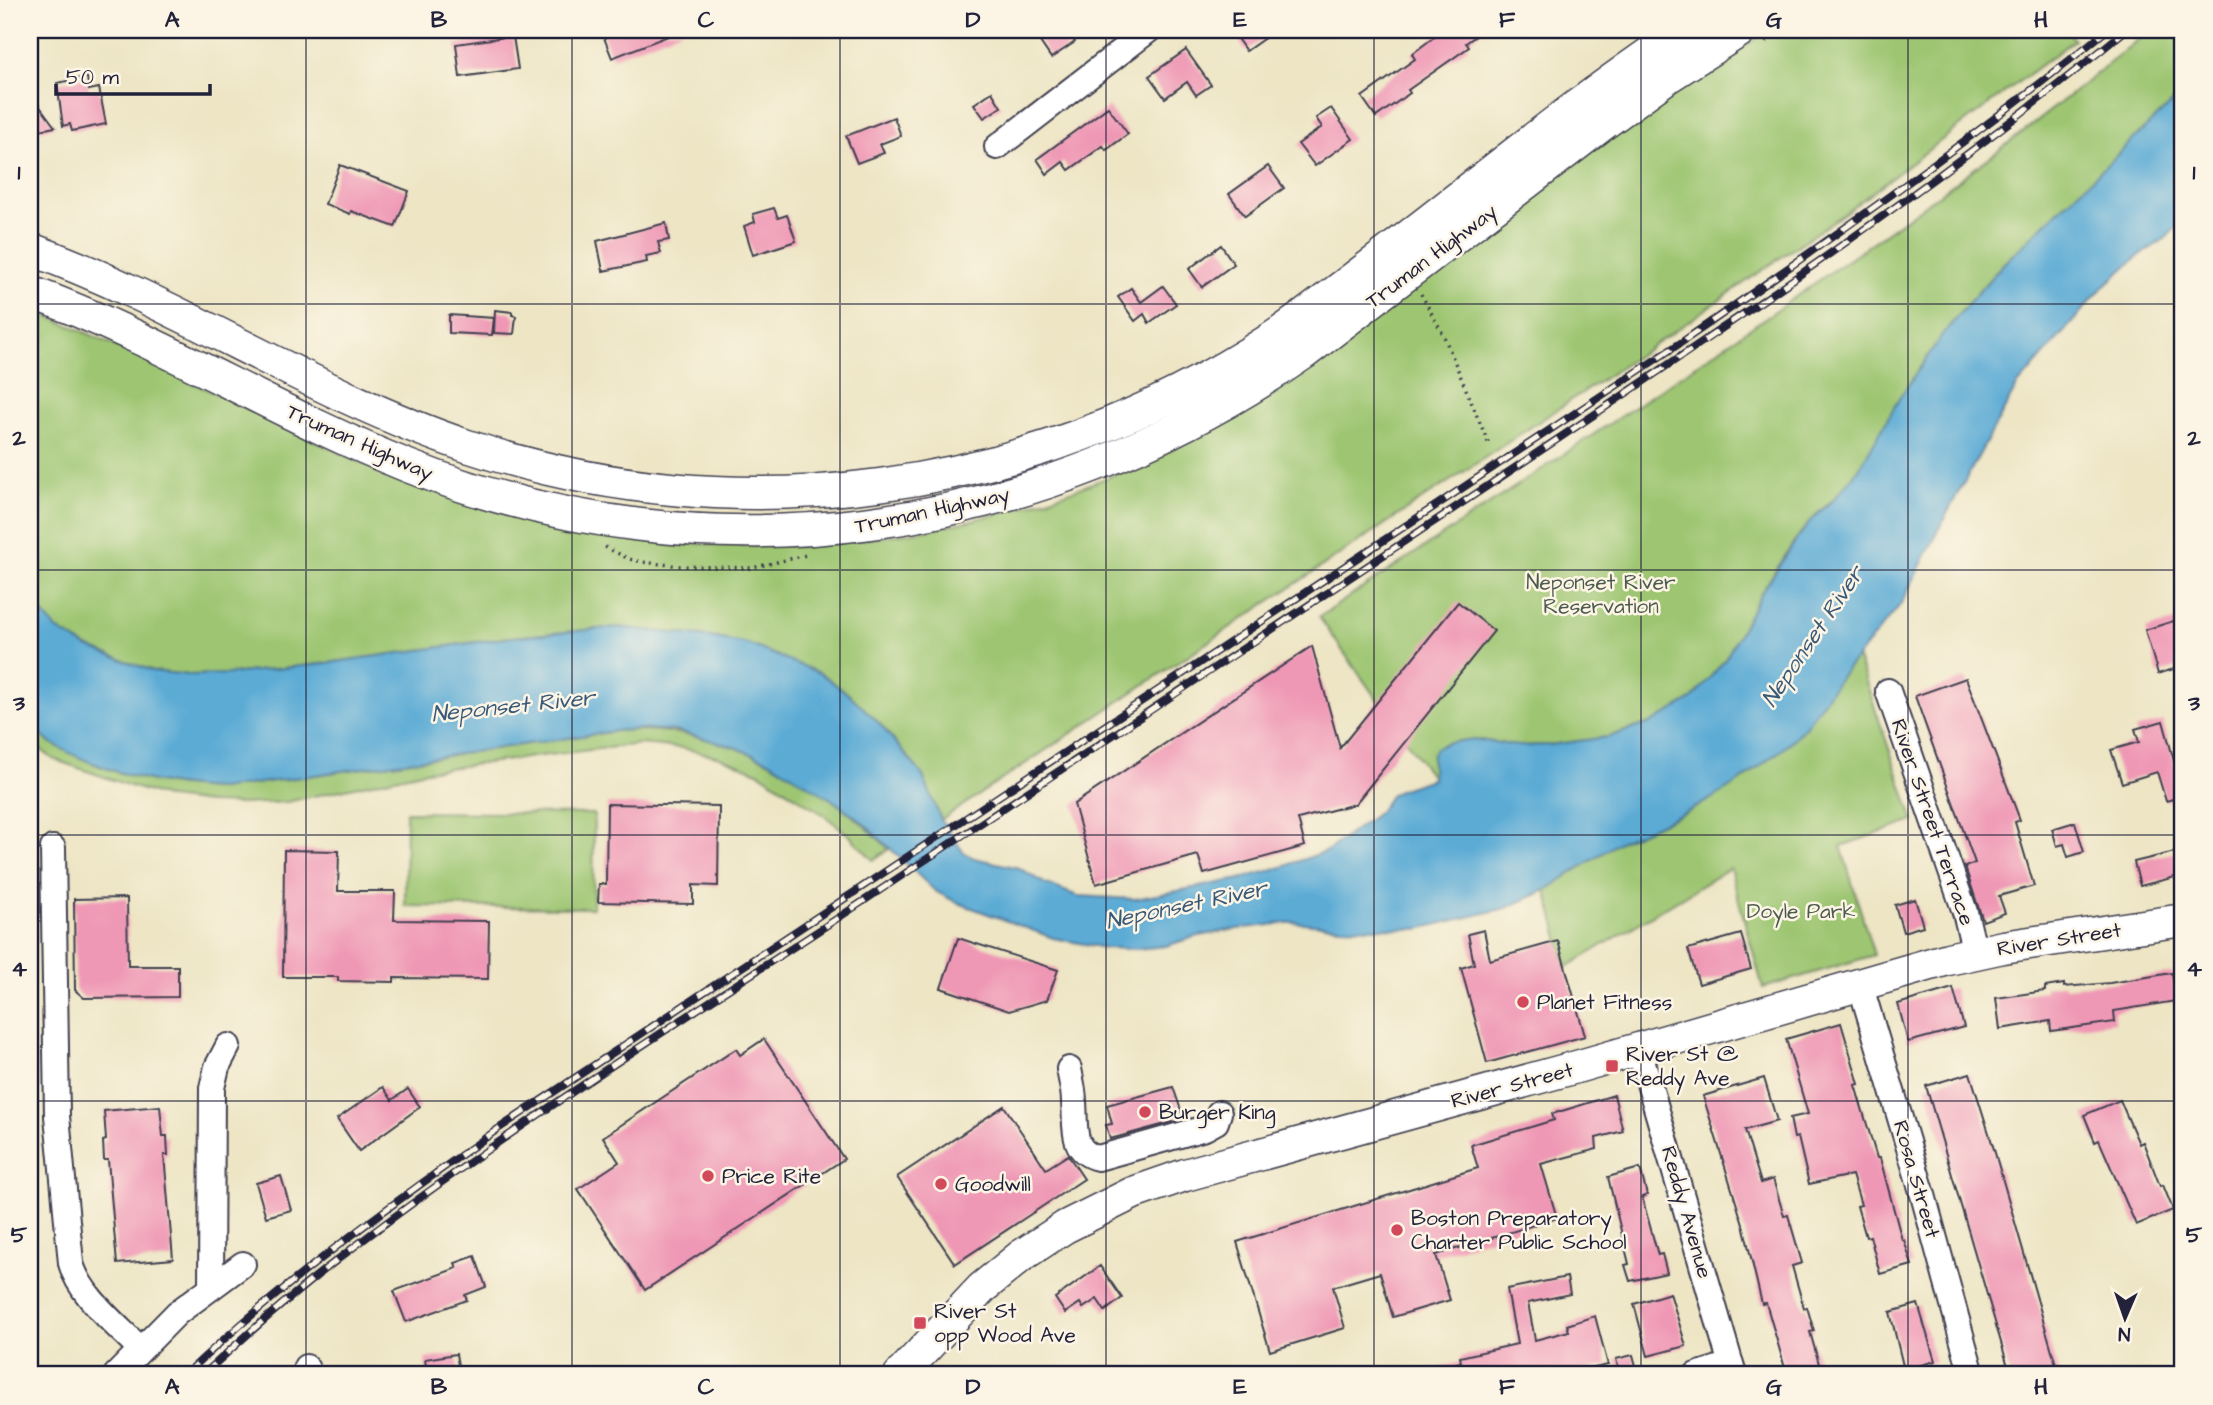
<svg xmlns="http://www.w3.org/2000/svg" width="2213" height="1405" viewBox="0 0 2213 1405" font-family="'Architects Daughter',sans-serif">
<rect width="100%" height="100%" fill="#fcf5e5"/>
<filter id="ink" filterUnits="userSpaceOnUse"><feTurbulence type="fractalNoise" baseFrequency=".0143" numOctaves="2"/><feDisplacementMap in="SourceGraphic" scale="14" xChannelSelector="R" yChannelSelector="G"/><feConvolveMatrix kernelMatrix="1 2 1 2 8 2 1 2 1" color-interpolation-filters="sRGB"/></filter>
<filter id="wash" filterUnits="userSpaceOnUse"><feTurbulence type="fractalNoise" baseFrequency=".00686" numOctaves="4" result="noise"/><feDisplacementMap in="SourceGraphic" scale="28" xChannelSelector="R" yChannelSelector="G"/><feGaussianBlur stdDeviation="1.57" result="paint"/><feColorMatrix in="noise" values="0 0 0 0 0 0 0 0 0 0 0 0 0 0 0 0 0 1.4 0 .05"/><feComposite in="paint" operator="in"/></filter>
<g filter="url(#wash)">
<rect width="100%" height="100%" fill="#ede5c4"/>
<g fill="#9ec672" stroke="#607456" stroke-width="2">
<path d="M1770,30H2067L2074,40L1849,210L1675,331L941,820L922,774L880,724L820,673L748,644L710,637L618,627L512,637L320,664L229,674L189,675L153,671L87,647L55,628L30,598V309C117,344 201,387 286,427C324,445 361,464 401,479C696,593 1018,560 1284,385C1330,355 1372,320 1416,286C1531,198 1645,105 1770,30Z"/>
<path d="M2149,30H2183V92L2004,263L1966,306L1943,334L1900,397L1859,469L1835,498L1812,519L1796,539L1760,595L1725,660L1692,699L1653,722L1608,737L1549,745L1518,746L1473,739L1432,767L1433,779L1319,617C1480,510 1641,405 1798,295C1918,211 2038,125 2149,30Z"/>
<path d="M1857,656L1914,821L1841,846L1874,955L1763,988L1730,868L1567,967L1546,890L1621,841L1689,811L1745,778L1785,747L1806,726L1824,698Z"/>
<path d="M30,723C76,770 157,786 220,789L616,731C722,723 816,776 889,849L873,860L849,835L824,815L758,772L720,757L682,748L640,744L548,755L426,771L287,802L242,804L209,803L169,798L127,785L53,759L30,741Z"/>
<path d="M406,812L594,814L593,908L405,906Z"/>
</g>
<path fill="#5babd5" stroke="#3e6688" stroke-width="2" d="M2183,92V220L2166,238L2136,258L2102,288L2017,386L1951,506L1901,604L1841,676L1806,726L1785,747L1745,778L1718,795L1689,811L1621,841L1546,890L1506,908L1418,929L1340,927L1294,922L1237,929L1194,937L1166,946L1136,949L1105,948L1053,938L956,902L935,891L861,821L831,799L767,760L734,747L676,731L643,729L616,731L220,789C162,787 100,772 49,742C42,737 36,729 30,723V598L55,628L87,647L153,671L188,675L229,674L320,664L512,637L618,627L710,637L748,644L820,673L851,696L880,724L922,774L941,820L964,853L974,858L1019,868L1046,884L1078,896L1135,899L1240,879L1282,867L1327,851L1379,812L1390,796L1399,790L1432,779V755L1436,748L1446,743L1473,739L1518,746L1549,745L1608,737L1653,722L1692,699L1725,660L1760,595L1797,539L1812,519L1835,498L1859,469L1900,397L1943,334L1966,306L2004,263Z"/>
<g id="blocks">
<g fill="#ef98b5">
<path d="M601,30H680L681,31L612,58Z"/>
<path d="M1032,30H1067L1075,42L1051,58Z"/>
<path d="M1231,30H1276L1246,51Z"/>
<path d="M1443,30H1484L1466,43L1469,47L1408,90L1410,93L1376,117L1362,97L1415,59L1412,54Z"/>
<path d="M513,36L518,69L460,77L456,44Z"/>
<path d="M1186,50L1211,85L1196,95L1187,82L1165,98L1149,76Z"/>
<path d="M87,77L89,90L99,88L106,124L72,131L70,124L63,126L57,83Z"/>
<path d="M992,92L1001,107L984,118L974,104Z"/>
<path d="M30,93L55,127L30,132Z"/>
<path d="M1108,107L1128,134L1106,150L1103,146L1069,170L1063,162L1047,174L1037,159Z"/>
<path d="M1331,108L1353,139L1315,166L1298,144L1322,127L1316,118Z"/>
<path d="M894,117L901,136L880,144L884,153L857,163L846,136Z"/>
<path d="M340,165L409,191L395,227L351,211L350,214L325,204Z"/>
<path d="M1268,166L1284,188L1245,216L1229,194Z"/>
<path d="M774,208L778,218L787,215L796,241L753,255L744,226L755,222L753,214Z"/>
<path d="M666,223L669,240L658,242L661,253L646,256L647,262L603,271L597,241Z"/>
<path d="M1221,245L1234,264L1202,287L1189,269Z"/>
<path d="M1163,286L1176,304L1149,323L1144,314L1135,321L1118,297L1131,288L1141,302Z"/>
<path d="M495,310L512,312V315L516,316L514,334L494,333Z"/>
<path d="M449,315L494,318L492,335L449,333Z"/>
<path d="M1458,602L1494,631L1355,804L1298,819L1305,846L1204,874L1198,855L1096,884L1074,804L1312,646L1340,748Z"/>
<path d="M2183,618V666L2158,674L2145,630Z"/>
<path d="M1966,678L2020,820L2015,822L2034,886L1999,896L2005,913L1983,921L1965,867L1975,863L1915,696Z"/>
<path d="M2163,721L2176,768L2183,766V796L2166,801L2157,772L2122,783L2111,750L2139,742L2135,729Z"/>
<path d="M607,804L719,806L718,886L693,885V904L598,902L599,884H606Z"/>
<path d="M2075,822L2084,852L2068,857L2064,844L2057,846L2052,829Z"/>
<path d="M284,850L339,851L338,891H395L394,920L489,921L488,979L394,978V982L338,981V977H283Z"/>
<path d="M2183,850V875L2140,886L2134,862Z"/>
<path d="M127,898L128,966H178V997L84,998L75,990L74,899Z"/>
<path d="M1915,899L1923,926L1903,932L1895,905Z"/>
<path d="M1484,930L1490,960L1558,941L1585,1036L1487,1063L1461,968L1474,964L1468,934Z"/>
<path d="M1741,934L1751,969L1699,984L1688,949Z"/>
<path d="M958,938L1058,970L1047,1000L1009,1011L941,988Z"/>
<path d="M2172,973L2176,1001L2114,1011L2115,1022L2051,1031L2050,1021L2000,1029L1996,998L2045,991V987L2064,984V987L2110,983Z"/>
<path d="M1953,988L1964,1027L1908,1042L1898,1004Z"/>
<path d="M1841,1023L1859,1084L1855,1085L1877,1158H1880L1902,1240H1904L1912,1265L1880,1274L1870,1236L1866,1237L1857,1206L1861,1205L1852,1175L1809,1184L1798,1137L1794,1138L1790,1118L1808,1114L1786,1039Z"/>
<path d="M764,1039L844,1159L645,1290L578,1189L619,1162L603,1137L736,1049L740,1055Z"/>
<path d="M1970,1073L1993,1146L2059,1375H2010L2007,1363L1926,1086Z"/>
<path d="M1764,1078L1777,1121L1745,1130L1761,1183L1773,1179L1784,1216L1788,1215L1802,1263L1792,1266L1804,1308L1807,1307L1814,1331L1810,1332L1821,1371L1805,1375H1787L1766,1303L1762,1304L1744,1228L1703,1096Z"/>
<path d="M383,1087L392,1100L408,1089L420,1107L359,1151L337,1119Z"/>
<path d="M1173,1087L1184,1119L1110,1139L1106,1125L1112,1124L1107,1105Z"/>
<path d="M1614,1095L1623,1131L1596,1138L1597,1149L1541,1164L1557,1218L1436,1255L1450,1300L1393,1317L1380,1273L1333,1287L1345,1328L1270,1351L1237,1242L1478,1168L1471,1145L1554,1120L1552,1114Z"/>
<path d="M2120,1100L2139,1144L2143,1142L2160,1186L2163,1185L2173,1210L2136,1225L2099,1140L2095,1142L2084,1115Z"/>
<path d="M160,1106L163,1136H167L168,1155H164L173,1259L117,1264L108,1160H104L103,1141L106,1140L104,1111Z"/>
<path d="M1004,1106L1046,1169L1068,1155L1084,1179L955,1264L897,1177Z"/>
<path d="M1640,1168L1647,1195L1642,1197L1658,1255L1662,1254L1667,1273L1630,1281L1625,1265L1629,1264L1608,1177Z"/>
<path d="M281,1176L291,1210L266,1217L256,1183Z"/>
<path d="M475,1256L486,1287L465,1295L467,1300L406,1322L394,1291L457,1268L455,1263Z"/>
<path d="M1100,1266L1122,1298L1105,1311L1097,1299L1083,1308L1080,1303L1065,1313L1055,1298Z"/>
<path d="M1567,1277L1570,1294L1528,1303L1535,1340L1569,1331L1567,1325L1595,1316L1608,1365L1564,1375H1431L1430,1370L1461,1362L1460,1357L1517,1344L1507,1289Z"/>
<path d="M1670,1293L1686,1346L1648,1356L1634,1304Z"/>
<path d="M1918,1304L1935,1361L1904,1370L1890,1312Z"/>
<path d="M456,1354L459,1371L427,1375L425,1359Z"/>
<path d="M1633,1355L1638,1373L1620,1375L1616,1359Z"/>
</g>
</g>
</g>
<g filter="url(#ink)">
<use href="#blocks" fill-opacity="0" stroke="#403f50" stroke-width="2"/>
<g fill="none" stroke-linecap="round" stroke-linejoin="round">
<defs>
<g id="minor">
<path d="M997,147L1149,30"/>
<path d="M1888,691L1965,912L1975,953"/>
<path d="M53,848L57,1116L71,1263C79,1295 117,1325 140,1349"/>
<path d="M1860,984L1923,1195L1972,1375"/>
<path d="M1639,1049L1734,1375"/>
<path d="M1069,1069C1071,1080 1074,1091 1074,1102C1076,1125 1070,1152 1098,1158L1205,1128L1216,1122L1219,1113"/>
<path d="M211,1287L212,1088L217,1067L228,1046"/>
<path d="M306,1367L310,1375"/>
<path d="M116,1375L177,1313L243,1264"/>
<path d="M1696,1375L1731,1364"/>
</g>
<g id="major">
<path d="M30,249C180,303 315,395 467,446C736,536 1033,495 1271,339C1307,315 1340,288 1375,262C1477,185 1576,101 1684,30"/>
<path d="M30,292C160,339 279,415 408,466C709,586 1041,536 1304,353L1603,124L1666,78L1741,30"/>
<path d="M900,1375L982,1288L1021,1256L1065,1227L1133,1193L1185,1175L1573,1068L1948,959L2003,947L2183,920"/>
</g>
</defs>
<use href="#minor" stroke="#403f50" stroke-width="28"/>
<use href="#major" stroke="#403f50" stroke-width="35"/>
<g stroke="#403f50" stroke-width="3.5" stroke-dasharray="2 5" stroke-linecap="butt">
<path d="M1765,42L1785,30"/>
<path d="M1421,294L1443,334L1490,447"/>
<path d="M605,547L629,559L642,562L680,566L752,568L806,555"/>
</g>
<use href="#minor" stroke="#fff" stroke-width="24"/>
<use href="#major" stroke="#fff" stroke-width="32"/>
<defs>
<g id="rail">
<path d="M185,1375C282,1283 389,1206 498,1129L1682,342C1826,242 1971,141 2107,30"/>
<path d="M203,1375C243,1338 284,1301 328,1267C492,1139 670,1028 844,914C1060,771 1276,627 1492,483C1708,339 1925,195 2126,30"/>
</g>
</defs>
<use href="#rail" stroke="#22223b" stroke-width="8"/>
<use href="#rail" stroke="#fcf5e5" stroke-width="5" stroke-dasharray="16" stroke-linecap="butt"/>
</g>
</g>
<path fill="none" stroke="#22223b" stroke-width="2" stroke-opacity="0.55" d="M306,30V1375M572,30V1375M840,30V1375M1106,30V1375M1374,30V1375M1641,30V1375M1908,30V1375M30,304H2183M30,570H2183M30,835H2183M30,1101H2183"/>
<g fill="#d1495b" stroke="#fcf5e5" stroke-width="2.5">
<circle cx="1523" cy="1002" r="7"/>
<rect x="1605" y="1059" width="14" height="14" rx="3.5"/>
<circle cx="1145" cy="1112" r="7"/>
<circle cx="708" cy="1176" r="7"/>
<circle cx="941" cy="1184" r="7"/>
<circle cx="1397" cy="1230" r="7"/>
<rect x="913" y="1316" width="14" height="14" rx="3.5"/>
</g>
<g text-anchor="middle" stroke-width="5" stroke-linejoin="round" paint-order="stroke">
<g font-size="21" fill="#22223b" stroke="#fcf5e5">
<text transform="translate(1431 256) rotate(-37)" y="7">Truman Highway</text>
<text transform="translate(360 442) rotate(24)" y="7">Truman Highway</text>
<text transform="translate(932 510) rotate(-12)" y="7">Truman Highway</text>
<text transform="translate(1933 822) rotate(71)" y="7">River Street Terrace</text>
<text transform="translate(2059 939) rotate(-9)" y="7">River Street</text>
<text transform="translate(1512 1085) rotate(-15)" y="7">River Street</text>
<text transform="translate(1917 1179) rotate(74)" y="7">Rosa Street</text>
<text transform="translate(1687 1212) rotate(74)" y="7">Reddy Avenue</text>
</g>
<g font-size="21" fill="#4d5b4e" stroke="#fcf5e5">
<text x="1601" y="589">Neponset River<tspan x="1601" dy="24">Reservation</tspan></text>
<text x="1801" y="918">Doyle Park</text>
</g>
<g font-size="21" fill="#22223b" stroke="#fcf5e5" text-anchor="start">
<text x="1537" y="1009">Planet Fitness</text>
<text x="1626" y="1061">River St @<tspan x="1626" dy="24">Reddy Ave</tspan></text>
<text x="1159" y="1119">Burger King</text>
<text x="722" y="1183">Price Rite</text>
<text x="955" y="1191">Goodwill</text>
<text x="1411" y="1225">Boston Preparatory<tspan x="1411" dy="24">Charter Public School</tspan></text>
<text x="934" y="1318">River St<tspan x="934" dy="24">opp Wood Ave</tspan></text>
</g>
<g font-size="23" font-style="italic" fill="#395979" stroke="#fcf5e5">
<text transform="translate(1812 636) rotate(-56)" y="8">Neponset River</text>
<text transform="translate(513 705) rotate(-6)" y="8">Neponset River</text>
<text transform="translate(1186 904) rotate(-12)" y="8">Neponset River</text>
</g>
</g>
<rect width="2213" height="1405" fill="none" stroke="#fcf5e5" stroke-width="77"/>
<g transform="translate(2125 1318) rotate(182)" stroke="#fcf5e5" stroke-width="5" paint-order="stroke">
<path d="M0-5L12 26L0 18L-12 26Z" fill="#22223b"/>
<text y="-10" font-size="19" font-weight="bold" text-anchor="middle" fill="#22223b">N</text>
</g>
<path d="M56 84v10h154v-10" fill="none" stroke="#22223b" stroke-width="3.5"/>
<text x="66" y="84" font-size="21" fill="#22223b" stroke="#fcf5e5" stroke-width="5" paint-order="stroke">50 m</text>
<rect x="38" y="38" width="2136" height="1328" fill="none" stroke="#22223b" stroke-width="2.5"/>
<g font-size="23" text-anchor="middle" font-weight="bold" fill="#22223b">
<text x="172" y="27">A</text>
<text x="439" y="27">B</text>
<text x="706" y="27">C</text>
<text x="973" y="27">D</text>
<text x="1240" y="27">E</text>
<text x="1507" y="27">F</text>
<text x="1774" y="27">G</text>
<text x="2041" y="27">H</text>
<text x="19" y="179">1</text>
<text x="2194" y="179">1</text>
<text x="19" y="445">2</text>
<text x="2194" y="445">2</text>
<text x="19" y="710">3</text>
<text x="2194" y="710">3</text>
<text x="19" y="976">4</text>
<text x="2194" y="976">4</text>
<text x="19" y="1242">5</text>
<text x="2194" y="1242">5</text>
<text x="172" y="1394">A</text>
<text x="439" y="1394">B</text>
<text x="706" y="1394">C</text>
<text x="973" y="1394">D</text>
<text x="1240" y="1394">E</text>
<text x="1507" y="1394">F</text>
<text x="1774" y="1394">G</text>
<text x="2041" y="1394">H</text>
</g>
</svg>
